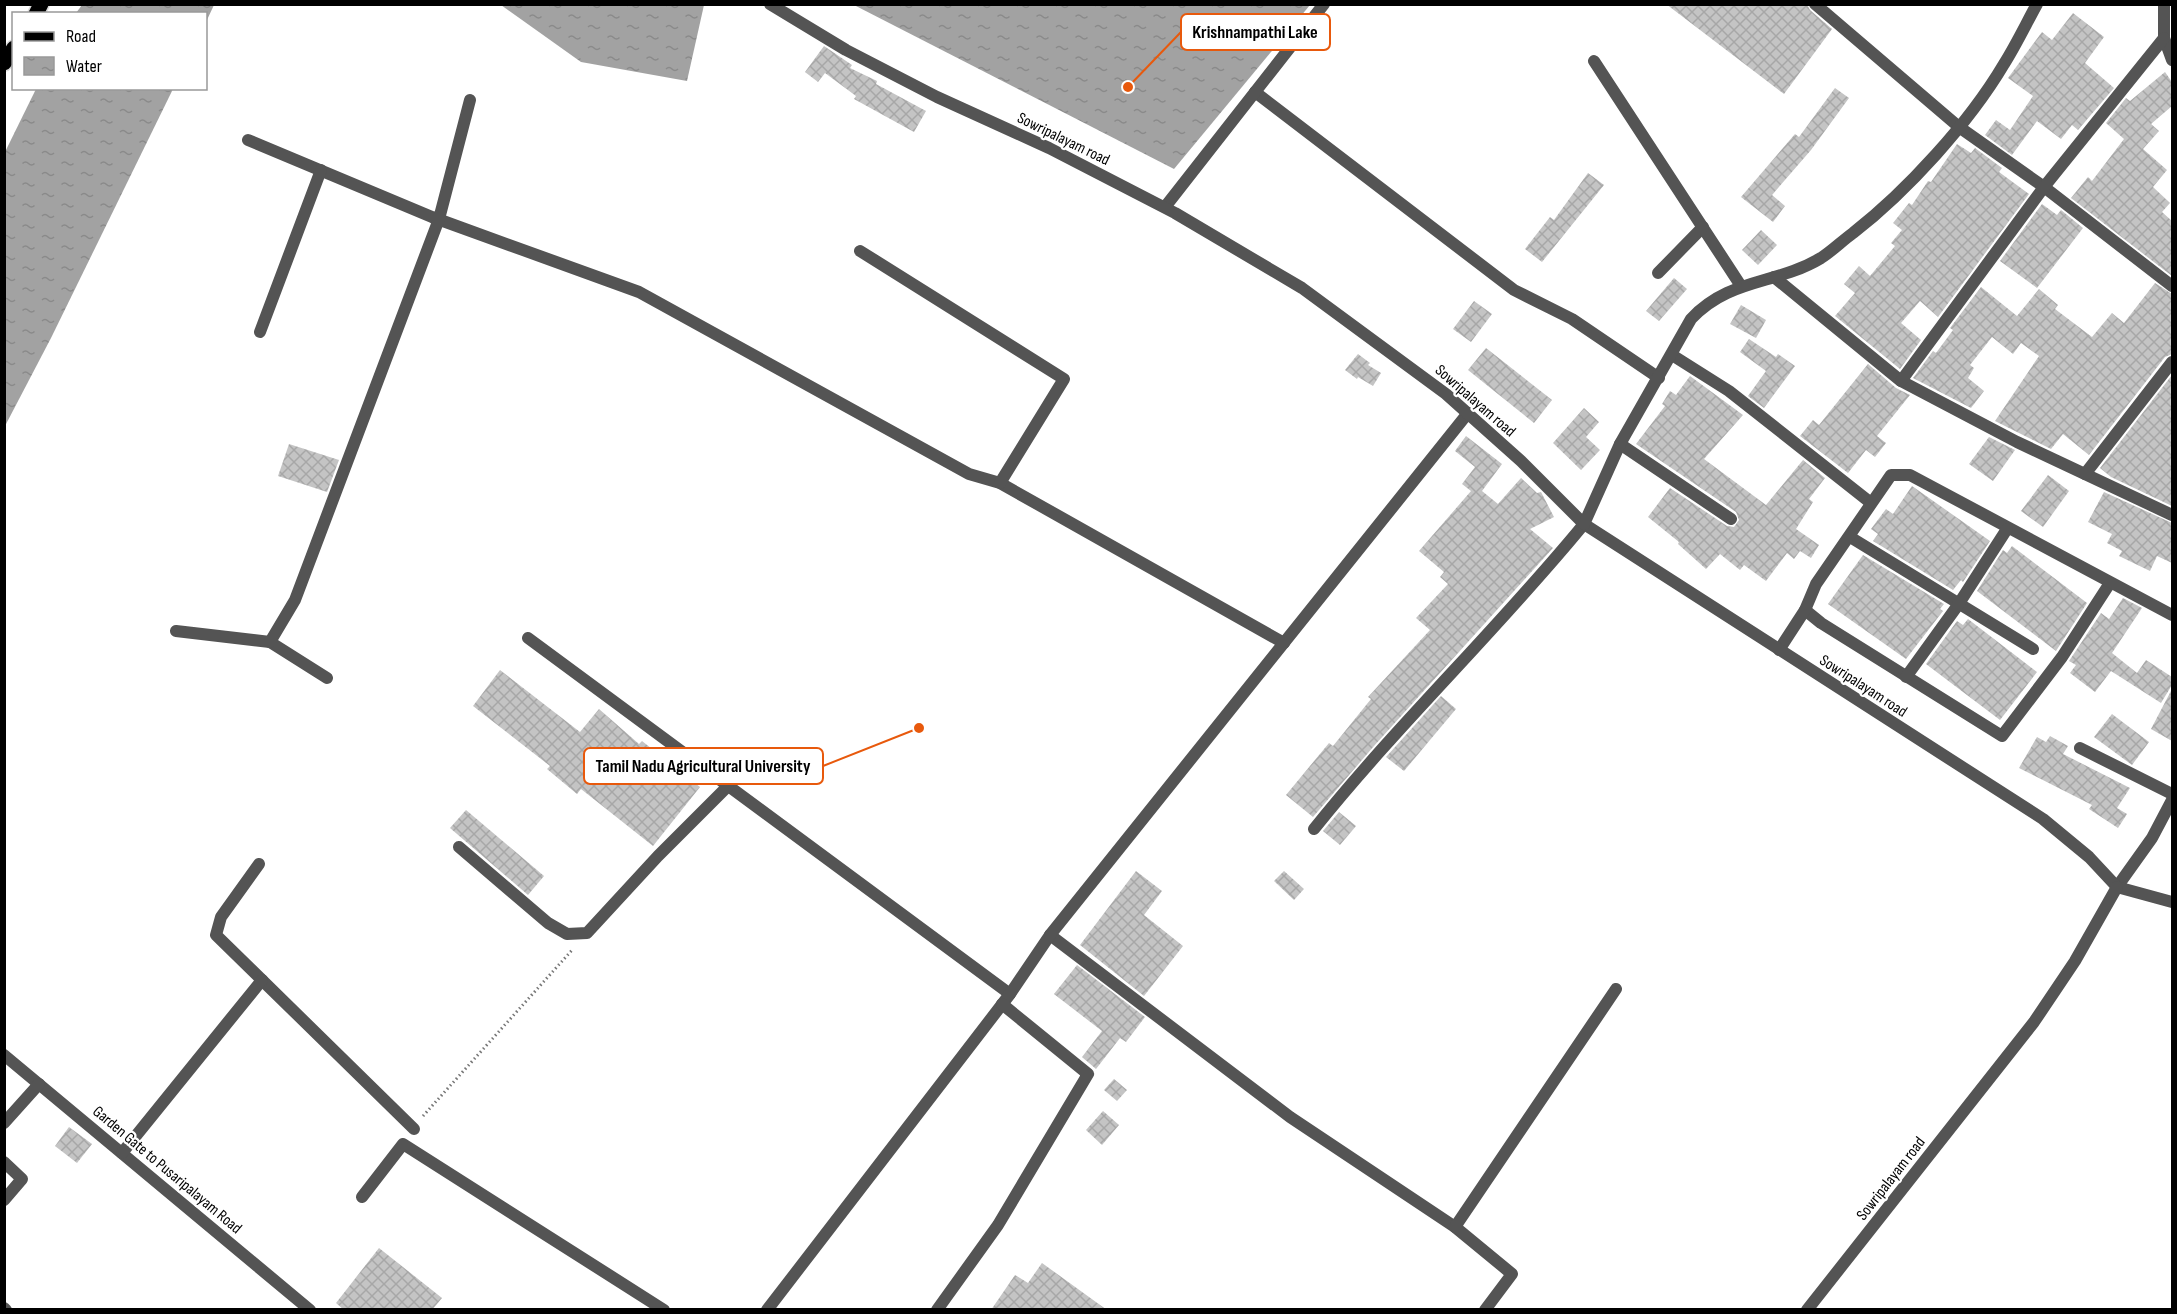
<svg xmlns="http://www.w3.org/2000/svg" width="2177" height="1314" viewBox="0 0 2177 1314" font-family="'Sofia Sans Condensed',sans-serif">
<defs>
<pattern id="water-ripples" width="26" height="14" patternUnits="userSpaceOnUse" patternTransform="scale(1.5)"><rect width="26" height="14" fill="#a2a2a2"/><path d="M2 4q2-2 4 0t4 0M15 11q2-2 4 0t4 0" fill="none" stroke="#8a8a8a"/></pattern>
<pattern id="building-cross-hatch" width="8" height="8" patternUnits="userSpaceOnUse" patternTransform="scale(1.5)"><rect width="8" height="8" fill="#c4c4c4"/><path d="M0 0l8 8M0 8l8-8" fill="none" stroke="#a7a7a7"/></pattern>
</defs>
<rect width="100%" height="100%" fill="#fff"/>
<g fill="url(#water-ripples)">
<path d="M82,5V4L214,5L206,22V14L76,13Z"/>
<path d="M501,5H704L687,81L581,62Z"/>
<path d="M854,5L1310,4V5L1174,169Z"/>
<path d="M36,89H173L51,338L5,426V152Z"/>
</g>
<g fill="url(#building-cross-hatch)">
<path d="M1666,4H1807L1810,10L1832,29L1784,94Z"/>
<path d="M2073,13L2104,37L2085,63L2114,88L2078,130L2072,125L2061,139L2037,121L2012,155L1985,135L1996,120L2010,130L2033,96L2008,78L2042,32L2052,40Z"/>
<path d="M824,46L852,65L850,68L877,81L876,84L926,111L914,132L854,99L856,96L825,73L818,82L805,72Z"/>
<path d="M2165,72L2172,82V106L2151,124L2159,131L2143,149L2167,170L2153,187L2170,203L2162,212L2172,221V276L2071,198L2088,177L2092,181L2124,139L2106,123L2126,98L2130,101Z"/>
<path d="M1835,88L1849,98L1811,150L1772,195L1785,206L1773,222L1741,197L1795,134L1799,137Z"/>
<path d="M1957,144L1971,153L1975,148L2002,168L1999,172L2029,194L1938,317L1920,301L1901,323L1921,340L1900,369L1835,316L1855,293L1844,284L1859,266L1870,276L1895,246L1891,243L1902,230L1893,223L1909,203L1912,205L1928,181L1931,182Z"/>
<path d="M1588,173L1604,185L1542,262L1525,249L1550,217L1554,220Z"/>
<path d="M2042,204L2057,215L2061,210L2083,228L2037,288L2000,261Z"/>
<path d="M1761,230L1777,245L1758,265L1742,250Z"/>
<path d="M1674,278L1687,289L1659,321L1646,311Z"/>
<path d="M2155,283L2172,294V354L2165,357L2089,455L2063,434L2051,449L1995,421L2039,356L2021,343L2013,354L1992,337L1970,365L1974,368L1968,378L1984,391L1971,408L1913,378L1933,351L1936,353L1953,330L1950,328L1981,287L2017,316L2039,289L2058,305L2055,309L2092,337L2112,313L2124,323Z"/>
<path d="M1474,301L1492,314L1471,342L1453,329Z"/>
<path d="M1741,305L1766,320L1756,338L1730,324Z"/>
<path d="M1749,339L1776,357L1778,354L1795,366L1764,408L1748,396L1766,371L1740,352Z"/>
<path d="M1486,348L1552,400L1534,423L1468,370Z"/>
<path d="M1358,354L1370,363L1368,365L1381,373L1373,386L1358,377L1357,379L1345,370Z"/>
<path d="M1868,364L1896,388L1910,395L1877,436L1886,443L1875,457L1866,450L1848,473L1800,436L1813,420L1819,425Z"/>
<path d="M2172,375V506L2111,477L2100,468Z"/>
<path d="M1690,376L1743,415L1704,459L1766,505L1803,460L1825,478L1809,499L1813,502L1796,529L1819,545L1811,558L1800,551L1794,559L1787,553L1766,581L1744,565L1740,570L1720,554L1706,569L1678,544L1679,542L1648,517L1670,488L1727,526L1734,527L1739,520L1736,512L1636,444L1665,406L1662,404L1670,391L1676,395Z"/>
<path d="M1584,408L1599,422L1586,437L1600,450L1581,470L1553,443Z"/>
<path d="M1466,436L1502,464L1482,491L1498,504L1521,478L1537,493L1541,492L1554,517L1530,529L1553,548L1374,746L1313,817L1286,795L1329,743L1333,746L1371,699L1368,697L1430,630L1416,618L1448,584L1440,577L1444,572L1419,551L1471,491L1462,484L1475,467L1455,451Z"/>
<path d="M1989,437L2015,450L1993,481L1969,464Z"/>
<path d="M289,444L339,460L327,492L278,476Z"/>
<path d="M2048,475L2069,491L2043,527L2021,511Z"/>
<path d="M1912,486L1990,541L1963,582L1961,580L1953,590L1873,541L1878,534L1871,529L1886,509L1893,514Z"/>
<path d="M2104,492L2172,523V563L2157,556L2150,571L2119,556L2122,551L2107,543L2112,534L2088,522Z"/>
<path d="M2012,546L2087,603L2056,651L1977,591L2003,550L2007,553Z"/>
<path d="M1863,555L1944,604L1940,609L1943,611L1906,659L1828,604Z"/>
<path d="M2123,598L2142,608L2112,653L2137,673L2146,660L2172,677V685L2161,703L2111,671L2095,692L2070,673L2076,665L2069,661L2101,613L2109,619Z"/>
<path d="M1968,619L2037,672L2000,720L1926,664L1957,621L1963,625Z"/>
<path d="M500,670L580,732L599,709L639,744L642,741L700,787L653,846L581,789L577,794L547,769L550,766L473,706Z"/>
<path d="M2172,689V741L2151,729Z"/>
<path d="M1441,696L1456,709L1404,771L1386,757Z"/>
<path d="M2112,714L2149,742L2132,765L2094,737Z"/>
<path d="M2050,736L2068,746L2063,754L2130,788L2117,808L2127,814L2118,828L2089,809L2092,805L2019,768L2037,737L2046,742Z"/>
<path d="M466,810L544,876L528,895L450,828Z"/>
<path d="M1339,812L1356,826L1340,845L1323,831Z"/>
<path d="M1136,871L1162,891L1144,915L1183,946L1144,996L1080,945Z"/>
<path d="M1284,871L1304,889L1294,900L1274,881Z"/>
<path d="M1077,965L1145,1017L1126,1042L1120,1038L1096,1069L1082,1057L1102,1031L1054,994Z"/>
<path d="M1114,1079L1127,1090L1117,1101L1104,1090Z"/>
<path d="M1103,1111L1119,1125L1102,1145L1086,1130Z"/>
<path d="M69,1127L92,1144L77,1163L55,1146Z"/>
<path d="M379,1248L442,1298L432,1310H344L336,1303Z"/>
<path d="M1042,1263L1107,1310H991L1015,1275L1028,1283Z"/>
</g>
<g fill="none" stroke-linecap="round" stroke-linejoin="round">
<defs>
<g id="primary">
<path d="M36,14L41,4"/>
<path d="M4,63L14,48"/>
</g>
</defs>
<use href="#primary" stroke="#dbdbdb" stroke-width="18"/>
<path stroke="#767676" stroke-width="3" stroke-dasharray="1.5 3" stroke-linecap="butt" d="M423,1116L573,949"/>
<g stroke="#545454" stroke-width="12">
<path d="M1815,4L1959,127L2044,187L2172,286"/>
<path d="M2164,4V38L2172,60"/>
<path d="M1594,61L1741,286"/>
<path d="M1255,92L1514,290L1572,319L1659,378"/>
<path d="M248,140L432,217L639,292L969,474L1000,483L1284,643"/>
<path d="M1165,207L1324,4"/>
<path d="M860,251L1064,379L1000,483"/>
<path d="M1658,273L1703,227"/>
<path d="M1774,277L1901,381L2017,442L2172,515"/>
<path d="M260,332L321,170"/>
<path d="M1672,355L1729,391L1871,503"/>
<path d="M1901,381L2044,187L2164,38"/>
<path d="M1620,444L1731,519"/>
<path d="M2085,474L2172,362"/>
<path d="M1850,537L2033,649"/>
<path d="M1805,610L1821,623L2002,736L2062,657L2110,583"/>
<path d="M176,631L270,642L327,678"/>
<path d="M528,638L1010,994"/>
<path d="M270,642L295,600L439,219L470,100"/>
<path d="M1779,650L1805,610L1816,584L1891,475H1910L2172,615"/>
<path d="M1906,677L1958,605L2007,529"/>
<path d="M2080,748L2172,794"/>
<path d="M1314,829C1399,723 1498,629 1584,524"/>
<path d="M459,847L548,923L567,934L587,933L658,856L728,786"/>
<path d="M259,864L221,917L216,935L414,1129"/>
<path d="M2117,887L2152,838L2172,800"/>
<path d="M1050,935L1290,1117L1455,1227"/>
<path d="M4,1055L310,1310"/>
<path d="M4,1123L39,1084"/>
<path d="M122,1153L262,980"/>
<path d="M4,1162L22,1179L4,1200"/>
<path d="M362,1197L403,1144L664,1310"/>
<path d="M4,1308L6,1310"/>
<path d="M767,1310L1010,994L1050,935L1468,413"/>
<path d="M937,1310L998,1225L1088,1074L1002,1004"/>
<path d="M1485,1310L1512,1274L1455,1227L1616,989"/>
</g>
<g stroke="#545454" stroke-width="12">
<path d="M770,4L846,50L937,97L1049,148L1175,213L1302,288L1446,394L1521,461L1584,524L2043,819L2089,857L2117,887L2172,902"/>
<path d="M1584,524L1620,444L1691,319C1729,278 1776,285 1821,258C1832,251 1842,241 1853,233C1907,191 1969,123 2004,64C2016,45 2026,24 2037,4"/>
<path d="M1807,1310L2034,1022L2075,961L2117,887"/>
</g>
<use href="#primary" stroke="#000" stroke-width="15"/>
</g>
<g text-anchor="middle" stroke-width="4.5" stroke-linejoin="round" paint-order="stroke">
<g font-size="16" fill="#000" stroke="#fff">
<text transform="translate(1064 138) rotate(26)" y="6">Sowripalayam road</text>
<text transform="translate(1476 400) rotate(41)" y="6">Sowripalayam road</text>
<text transform="translate(1864 685) rotate(33)" y="6">Sowripalayam road</text>
<text transform="translate(168 1169) rotate(40)" y="6">Garden Gate to Pusaripalayam Road</text>
<text transform="translate(1890 1178) rotate(-52)" y="6">Sowripalayam road</text>
</g>
</g>
<path fill="none" stroke="#e8590c" stroke-width="2" d="M1128 87L1181 32M919 728L823 766"/>
<g fill="#e8590c" stroke="#fff" stroke-width="2">
<circle cx="1128" cy="87" r="6"/>
<circle cx="919" cy="728" r="6"/>
</g>
<g fill="#fff" stroke="#e8590c" stroke-width="2">
<rect x="1181" y="14" width="149" height="36" rx="6"/>
<rect x="584" y="748" width="239" height="36" rx="6"/>
</g>
<g font-size="18" text-anchor="middle" font-weight="bold" fill="#000">
<text x="1255" y="38">Krishnampathi Lake</text>
<text x="703" y="772">Tamil Nadu Agricultural University</text>
</g>
<rect width="2177" height="1314" fill="none" stroke="#000000" stroke-width="12"/>
<rect x="12" y="12" width="195" height="78" fill="#ffffff" stroke="#999999" stroke-width="1.5"/>
<rect x="24" y="32" width="30" height="9" fill="#000000" stroke="#999999" stroke-width="1.5"/>
<text x="66" y="42" font-size="18" fill="#000000">Road</text>
<rect x="24" y="57" width="30" height="18" fill="url(#water-ripples)" stroke="#999999" stroke-width="1.5"/>
<text x="66" y="72" font-size="18" fill="#000000">Water</text>
</svg>
